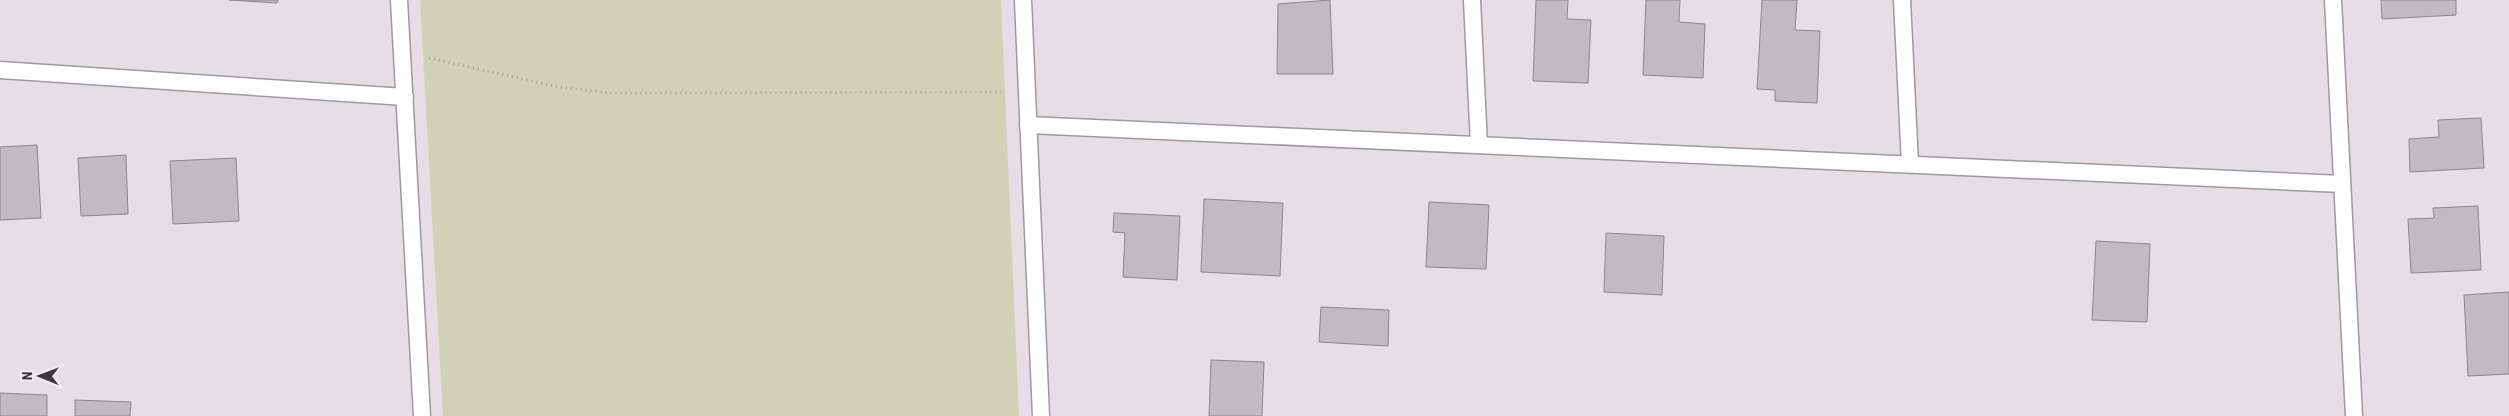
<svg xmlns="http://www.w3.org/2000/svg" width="2509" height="416" viewBox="0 0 2509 416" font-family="'Roboto Condensed',sans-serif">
<rect width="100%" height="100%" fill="#e5dee4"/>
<path fill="#cfd2b6" d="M420,0H1001L1019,416H443Z"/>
<g fill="#c1bbc1" stroke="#8d868c">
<path d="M229,0H278L277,3Z"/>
<path d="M1330,0L1333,74H1277L1278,4Z"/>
<path d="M1536,0H1568L1567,19L1591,20L1588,83L1533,81Z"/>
<path d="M1646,0H1680L1679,22L1705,24L1703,78L1643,75Z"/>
<path d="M1762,0H1797L1795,30L1820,31L1817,103L1775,101V90L1757,89Z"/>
<path d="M2381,0H2456V15L2382,19Z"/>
<path d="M2481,118L2484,168L2410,172L2409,139L2439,137L2438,120Z"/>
<path d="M37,145L41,218L0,220V147Z"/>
<path d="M126,155L128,214L81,216L78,158Z"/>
<path d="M236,158L239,221L173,224L170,161Z"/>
<path d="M1204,199L1283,203L1280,276L1201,272Z"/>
<path d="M1429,202L1489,205L1486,269L1426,267Z"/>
<path d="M2478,206L2481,270L2411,273L2408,219L2434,218L2433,208Z"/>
<path d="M1114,213L1180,216L1177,280L1123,277L1125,233L1113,232Z"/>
<path d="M1606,233L1664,236L1662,295L1604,292Z"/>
<path d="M2096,241L2150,244L2147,322L2092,320Z"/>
<path d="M2509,292V374L2468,376L2464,295Z"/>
<path d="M1321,307L1389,310L1388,346L1319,342Z"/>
<path d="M1211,360L1264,362L1262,416H1209Z"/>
<path d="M0,393L47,395V416H0Z"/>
<path d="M75,400L131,402L130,416H75Z"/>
</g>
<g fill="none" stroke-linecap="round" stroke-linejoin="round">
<defs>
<g id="lane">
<path d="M399,0L422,416"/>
<path d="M1023,0L1041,416"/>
<path d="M1472,0L1479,145"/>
<path d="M1902,0L1910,164"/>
<path d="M2333,0L2354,416"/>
<path d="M0,70L405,97"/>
<path d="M1028,125L2342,184"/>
</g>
</defs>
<use href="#lane" stroke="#a099a0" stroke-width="19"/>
<path stroke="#a6a1a6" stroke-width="3" stroke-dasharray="1 4" stroke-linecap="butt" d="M429,58L559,87L609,93L1002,92"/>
<use href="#lane" stroke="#fff" stroke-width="16"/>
</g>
<g transform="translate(40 376) rotate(271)" stroke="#f2ebf2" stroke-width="4" paint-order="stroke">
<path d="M0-4L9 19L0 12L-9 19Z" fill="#3b383b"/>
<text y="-8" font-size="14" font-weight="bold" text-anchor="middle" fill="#3b383b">N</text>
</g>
</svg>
